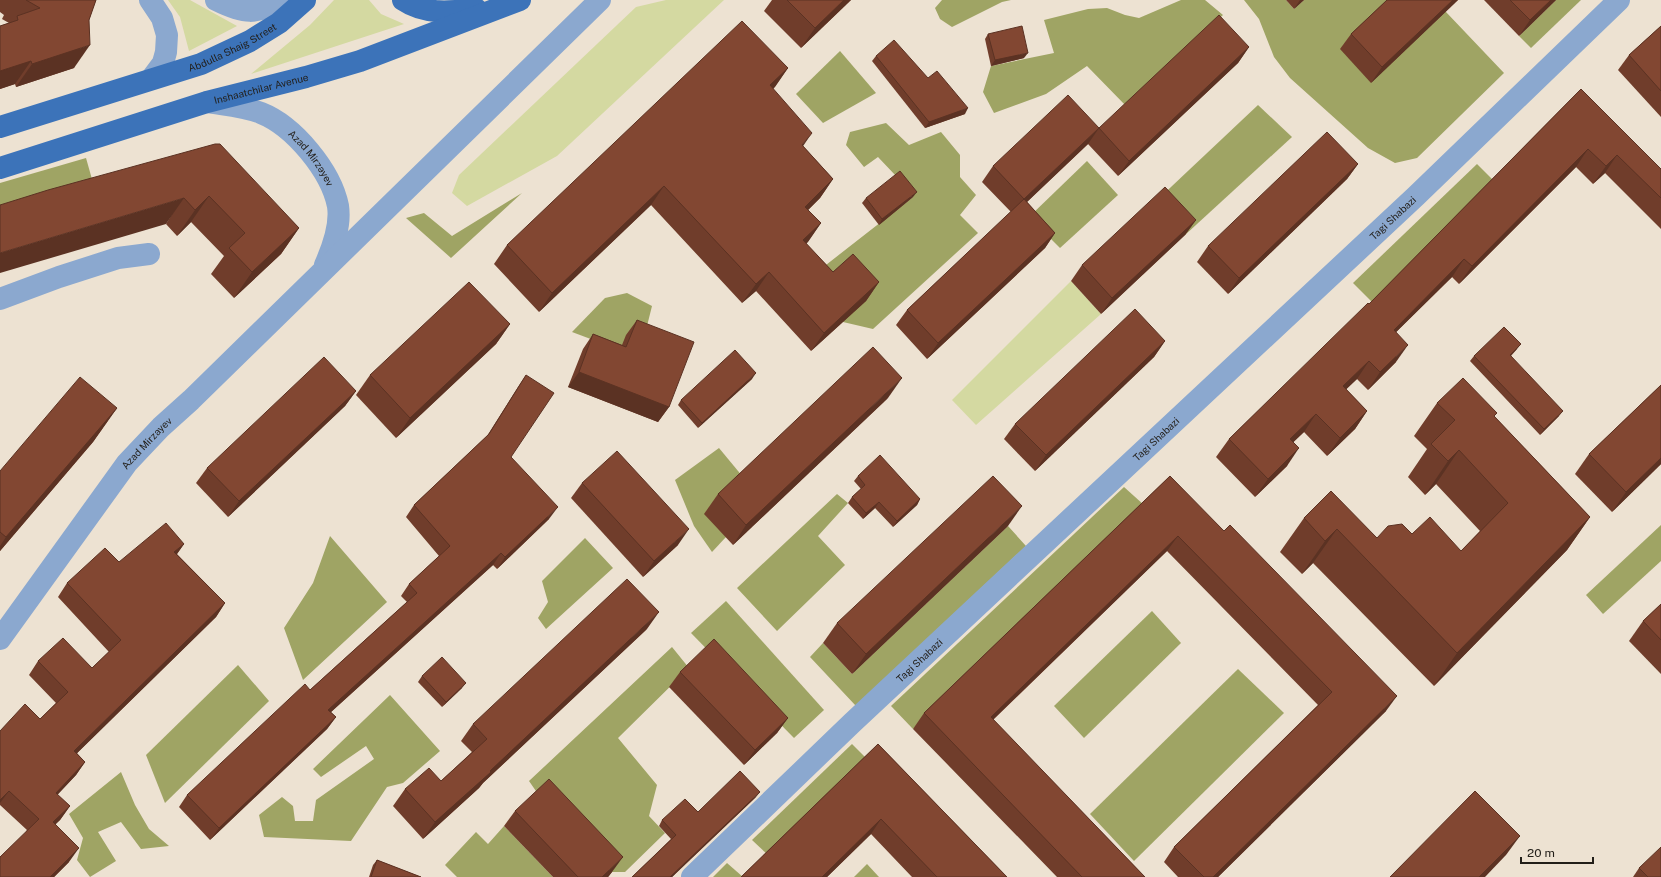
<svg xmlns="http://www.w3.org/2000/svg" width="1661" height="877" viewBox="0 0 1661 877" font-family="'Public Sans',sans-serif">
<rect width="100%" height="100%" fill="#ede2d2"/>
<g fill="#d4d9a1">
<path d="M168,0H190L237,26L189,51L180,17Z"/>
<path d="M334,0H369L381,14L404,24L251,74L310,25Z"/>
<path d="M666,0H724L557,156L467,206L452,193L459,175L636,7Z"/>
<path d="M1071,281L1101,314L976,425L952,400Z"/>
</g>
<g fill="#9fa464">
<path d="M942,0H1011L1002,2L952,27L940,19L935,8Z"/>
<path d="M1181,0H1205L1223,15L1127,107L1087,66L1046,94L994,113L983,92L991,66L1054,53L1044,20L1088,9L1107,8L1125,15L1139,18Z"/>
<path d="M1244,0H1286L1294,9L1304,0H1392L1446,12L1504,73L1417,158L1395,163L1368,148L1290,78L1274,57L1259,19Z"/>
<path d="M1556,0H1581L1531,48L1519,36Z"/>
<path d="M840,51L876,93L823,123L796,94Z"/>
<path d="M1258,105L1292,137L1185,235L1154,203Z"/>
<path d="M886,123L909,145L941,132L960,155V177L976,195L960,215L978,233L873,329L843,322L808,279L913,197L896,176L878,157L864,167L846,145L850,132Z"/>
<path d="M86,158L97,197L0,226V183Z"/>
<path d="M1087,161L1118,195L1060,248L1029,217Z"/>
<path d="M1477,164L1495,182L1374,304L1353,283Z"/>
<path d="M522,193L451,258L406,218L424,213L452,236Z"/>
<path d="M627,293L652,306L643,342L620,350L572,332L605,298Z"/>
<path d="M719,448L743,477L726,537L712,552L694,526L675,480Z"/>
<path d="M1124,487L1144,505L913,729L891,706Z"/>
<path d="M837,494L848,503L818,536L845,565L777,631L737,588Z"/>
<path d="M1661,525V561L1603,614L1586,595Z"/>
<path d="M1008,526L1026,546L856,706L810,657L823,643L852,674Z"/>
<path d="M330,536L387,602L303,680L284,628L313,583Z"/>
<path d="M585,538L613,568L546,629L538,618L548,602L542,581Z"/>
<path d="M726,601L824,710L794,738L691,633Z"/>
<path d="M1152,611L1181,643L1084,738L1054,706Z"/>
<path d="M672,647L689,668L618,738L657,785L649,816L665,833L625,872H612L538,794L529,781Z"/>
<path d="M238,665L269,701L165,803L146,755Z"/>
<path d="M1238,669L1284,713L1134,861L1090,814Z"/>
<path d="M390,695L440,751L403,783L387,787L351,841L264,837L259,815L282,797L293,806L295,821H313L316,800L374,759L366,746L321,777L313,769Z"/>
<path d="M852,744L867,759L768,855L752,840Z"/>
<path d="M121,772L135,805L149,829L169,846L141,849L121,822L98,832L116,861L90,877L77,860L83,838L69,814Z"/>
<path d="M504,826L553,877H457L445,865L476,832L488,844Z"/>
<path d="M727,863L743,877H713Z"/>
<path d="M867,864L879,877H854Z"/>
</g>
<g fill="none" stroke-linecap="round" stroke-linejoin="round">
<g stroke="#8ba8cf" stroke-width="22">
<path d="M150,0L162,18L167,35L166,52L163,63L151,79"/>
<path d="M216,0C244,14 256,15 283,0"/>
<path id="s1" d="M207,102C225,105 244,106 261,113C294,126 331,171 338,206C341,226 333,247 325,265"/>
<path d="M0,299L59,277L118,258L149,254"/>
<path id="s2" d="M0,639L127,463L161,427L191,400L600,0"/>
<path id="s3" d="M692,877L852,723L1416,196L1619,0"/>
</g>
<g stroke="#3c73b9" stroke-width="22">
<path d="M403,0C425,15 451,12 476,9"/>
<path id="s4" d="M0,127L201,64L250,41L279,23L305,0"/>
<path id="s5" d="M0,168L207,102L306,77L360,61L520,0"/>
</g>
</g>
<g fill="#703d2b">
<path d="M0,0H96L89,20L74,68L16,87L15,84L0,89V26L9,23L2,19L4,15L0,12Z"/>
<path d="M772,0H851L801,48L764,11Z"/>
<path d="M1286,0H1304L1294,9Z"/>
<path d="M1387,0H1458L1371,83L1340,49L1351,34Z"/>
<path d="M1484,0H1556L1519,36Z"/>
<path d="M1661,26V117L1618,70L1629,55Z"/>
<path d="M988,34L1024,58L991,66L985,39Z"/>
<path d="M1249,47L1238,63L1118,176L1088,144L1027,202L1055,233L1045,248L927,359L896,325L907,310L1011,212L982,182L993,166L1099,128Z"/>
<path d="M876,56L928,78L965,114L925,128L872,61Z"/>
<path d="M788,68L773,89L803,146L833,179L820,198L808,210L821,223L806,244L833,272L879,282L866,301L811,351L756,291L742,303L651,205L539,312L494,264L507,245Z"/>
<path d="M1581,89L1661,169V229L1605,173L1593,184L1576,167L1459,284L1452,277L1396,332V362L1368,390L1357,379L1346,389L1367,411L1355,429L1327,456L1304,432L1293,442L1287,466L1255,497L1216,457L1229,439L1369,304Z"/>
<path d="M215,144L299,228L281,254L234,298L211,274L224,256L191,222L177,236L166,224Z"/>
<path d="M1358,164L1347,179L1228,294L1197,262L1208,246Z"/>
<path d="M913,197L879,225L862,203L866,198Z"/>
<path d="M1196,220L1185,235L1101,314L1071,281L1082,265Z"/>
<path d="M637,320L669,407L658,422L568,387L583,349L593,334L622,345L626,335Z"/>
<path d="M510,324L496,344L396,438L356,395L370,375Z"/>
<path d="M1165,341L1154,357L1035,471L1004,439L1015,424Z"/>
<path d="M1517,349L1511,356L1559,416L1540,435L1470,361L1474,356Z"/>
<path d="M526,375L511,457L549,519L497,569L493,565L331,712L336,717L327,729L210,840L179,807L187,795L310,690L407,602L401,596L409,584L439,556L406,517L414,505L487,436L518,387Z"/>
<path d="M752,379L698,428L678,405L681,400Z"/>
<path d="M1661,385V464L1612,512L1575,474L1589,454Z"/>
<path d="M356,391L345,406L228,517L196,483L207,468Z"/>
<path d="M888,398L733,545L704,514L718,494Z"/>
<path d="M1437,403L1494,416L1590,517L1567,550L1434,686L1313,563L1302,574L1280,552L1304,518L1377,538L1412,534L1461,551L1480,531L1436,484L1425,495L1408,477L1427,449L1414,436Z"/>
<path d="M117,408L93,442L0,551V471Z"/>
<path d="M858,476L920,499L917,505L893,527L875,508L863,519L848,503L852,497L861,489L854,481Z"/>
<path d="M1170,476L1386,711L1218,877H1178L1164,862L1174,847L1318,705L1167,551L993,720L1145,877H1057L913,729L924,713Z"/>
<path d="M582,483L678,545L643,577L571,498Z"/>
<path d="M1008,526L852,674L823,643L837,623Z"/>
<path d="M184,544L177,554L225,603L216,617L77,753L85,762L76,775L57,795L70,806L60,820L55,824L69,862L54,877H0L27,830L0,805V731L40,719L56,703L29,675L38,661L92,668L109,652L58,597L67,583L119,562Z"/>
<path d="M1661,604V674L1629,641L1643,621Z"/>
<path d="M647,629L483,783L479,788L423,839L393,806L405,789L441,781L472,752L461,741L473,724Z"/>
<path d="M680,672L788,718L777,733L744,765L669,687Z"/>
<path d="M422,676L462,688L442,707L418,682Z"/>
<path d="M878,744L1007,877H912L871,834L827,877H741Z"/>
<path d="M756,797L672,877H632L671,839L659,826L662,820L698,812Z"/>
<path d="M515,811L612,872L608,877H553L504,826Z"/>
<path d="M377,860L421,877H369L373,865Z"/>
<path d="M1639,868L1661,877H1633Z"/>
</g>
<g fill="#5b3223">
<path d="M844,0H851L801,48L815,28Z"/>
<path d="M1300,0H1304L1294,9Z"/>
<path d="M1453,0H1458L1371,83L1382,67Z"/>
<path d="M1551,0H1556L1519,36L1530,20Z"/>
<path d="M90,45L74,68L16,87L32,64Z"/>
<path d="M1249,47L1238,63L1118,176L1129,161Z"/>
<path d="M1028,53L1024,58L991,66L995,60Z"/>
<path d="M31,61L15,84L0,89V71Z"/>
<path d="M788,68L775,87L757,104L770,85Z"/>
<path d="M968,108L965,114L925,128L929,122Z"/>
<path d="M1099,128L1088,144L1013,215L1024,199Z"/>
<path d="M812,133L799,152L802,145Z"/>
<path d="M1588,149L1576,167L1459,284L1472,266Z"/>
<path d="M1617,155L1605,173L1593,184L1606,166Z"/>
<path d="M1358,164L1347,179L1228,294L1239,278Z"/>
<path d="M833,179L820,198L792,226L805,207Z"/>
<path d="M664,186L651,205L539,312L552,293Z"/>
<path d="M917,192L913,197L879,225L882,219Z"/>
<path d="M209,196L191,222L177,236L195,210Z"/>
<path d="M184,198L166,224L0,273V253Z"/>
<path d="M1196,220L1185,235L1101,314L1112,298Z"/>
<path d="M821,223L808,242L790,259L803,240Z"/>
<path d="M299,228L281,254L234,298L252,272Z"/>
<path d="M1055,233L1045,248L927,359L938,343Z"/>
<path d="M1464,259L1452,277L1381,347L1394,330Z"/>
<path d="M769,272L756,291L742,303L756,284Z"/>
<path d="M879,282L866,301L811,351L824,333Z"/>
<path d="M510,324L496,344L396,438L410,418Z"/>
<path d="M1165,341L1154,357L1035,471L1046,455Z"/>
<path d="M1521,344L1517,349L1506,360L1510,355Z"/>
<path d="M1408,345L1396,362L1368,390L1380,372Z"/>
<path d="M1369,361L1357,379L1331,404L1343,386Z"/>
<path d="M579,372L669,407L658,422L568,387Z"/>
<path d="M756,373L752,379L698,428L702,423Z"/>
<path d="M902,378L888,398L733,545L746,525Z"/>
<path d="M356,391L345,406L228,517L239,501Z"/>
<path d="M117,408L93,442L0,551V546L6,537Z"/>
<path d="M1367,411L1355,429L1327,456L1340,438Z"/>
<path d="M1563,411L1559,416L1540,435L1544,429Z"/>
<path d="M1316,414L1304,432L1278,457L1290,439Z"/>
<path d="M1299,448L1287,466L1255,497L1268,479Z"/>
<path d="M1459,450L1436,484L1425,495L1448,461Z"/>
<path d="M1661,458V464L1612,512L1626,492Z"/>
<path d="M920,499L917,505L893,527L897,521Z"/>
<path d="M879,502L875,508L863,519L866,513Z"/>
<path d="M1022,506L1008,526L852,674L866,654Z"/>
<path d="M558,507L549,519L497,569L505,557Z"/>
<path d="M1590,517L1567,550L1434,686L1457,653Z"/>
<path d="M689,529L678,545L643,577L654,561Z"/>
<path d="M1337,529L1313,563L1302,574L1325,541Z"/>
<path d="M1178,536L1167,551L980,732L991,717Z"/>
<path d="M184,544L174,558V552Z"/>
<path d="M501,553L493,565L320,722L328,710Z"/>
<path d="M225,603L216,617L65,765L74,751Z"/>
<path d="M659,612L647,629L483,783L479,788L423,839L435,822Z"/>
<path d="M466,683L462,688L442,707L446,702Z"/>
<path d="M1397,696L1386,711L1218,877H1213Z"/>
<path d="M336,717L327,729L210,840L219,828Z"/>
<path d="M788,718L777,733L744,765L755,750Z"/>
<path d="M85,762L76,775L46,807L56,793Z"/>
<path d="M9,791L0,803V800Z"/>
<path d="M760,792L756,797L672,877H670Z"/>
<path d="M70,806L60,820L44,836L53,822Z"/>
<path d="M881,819L871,834L827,877H822Z"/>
<path d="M1520,836L1506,855L1485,877H1479Z"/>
<path d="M79,848L69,862L54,877H50Z"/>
<path d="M623,857L612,872L608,877H602Z"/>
</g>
<g fill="#824732" stroke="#5b3223">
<path d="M26,0H96L89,20L90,45L32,64L31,61L0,71V26L18,20L17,16L40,8Z"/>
<path d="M787,0H844L815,28Z"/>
<path d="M1387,0H1453L1382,67L1351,34Z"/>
<path d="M1510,0H1551L1530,20Z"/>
<path d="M1219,15L1249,47L1129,161L1099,128Z"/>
<path d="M742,21L788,68L770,85L812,133L802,145L833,179L805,207L821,223L803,240L833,272L853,254L879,282L824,333L769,272L756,284L664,186L552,293L507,245Z"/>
<path d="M1022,26L1028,53L995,60L988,34Z"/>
<path d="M1661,26V91L1629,55Z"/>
<path d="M894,40L928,78L937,71L968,108L929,122L876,56Z"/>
<path d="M1581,89L1661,169V198L1617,155L1606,166L1588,149L1472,266L1464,259L1394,330L1408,345L1380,372L1369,361L1343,386L1367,411L1340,438L1316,414L1290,439L1299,448L1268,479L1229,439L1368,303L1369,304Z"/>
<path d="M1068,95L1099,128L1024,199L993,166Z"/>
<path d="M1327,132L1358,164L1239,278L1208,246Z"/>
<path d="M215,144H220L299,228L252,272L229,248L245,233L209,196L195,210L184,198L0,253V205L48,190Z"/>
<path d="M900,171L917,192L882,219L866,198Z"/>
<path d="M1165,187L1196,220L1112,298L1082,265Z"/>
<path d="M1024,199L1055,233L938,343L907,310Z"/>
<path d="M469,282L510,324L410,418L370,375Z"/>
<path d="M1135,309L1165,341L1046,455L1015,424Z"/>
<path d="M637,320L694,342L669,407L579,372L593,334L626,347Z"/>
<path d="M1504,327L1521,344L1510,355L1563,411L1544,429L1474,356Z"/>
<path d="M873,347L902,378L746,525L718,494Z"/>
<path d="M735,350L756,373L702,423L681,400Z"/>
<path d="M324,357L356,391L239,501L207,468Z"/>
<path d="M526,375L554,393L511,457L558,507L505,557L501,553L328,710L336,717L219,828L187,795L305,684L310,690L417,593L409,584L450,546L414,505L489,434Z"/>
<path d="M80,377L117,408L6,537L0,532V471Z"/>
<path d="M1463,378L1497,413L1494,416L1590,517L1457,653L1337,529L1325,541L1304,518L1331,491L1377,538L1388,526L1402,524L1412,534L1430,517L1461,551L1508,503L1459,450L1448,461L1431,444L1455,420L1437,403Z"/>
<path d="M1661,385V458L1626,492L1589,454Z"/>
<path d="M617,451L689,529L654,561L582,483Z"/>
<path d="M880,455L920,499L897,521L879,502L866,513L852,497L865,485L858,476Z"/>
<path d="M993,476L1022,506L866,654L837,623Z"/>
<path d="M1170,476L1224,531L1230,525L1397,696L1213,877H1204L1174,847L1332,692L1178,536L991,717L1145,877H1082L924,713Z"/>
<path d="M166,523L184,544L174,552L225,603L74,751L85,762L56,793L70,806L53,822L79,848L50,877H0V857L39,819L9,791L0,800V731L25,704L40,719L68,692L38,661L63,638L92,668L121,640L67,583L105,548L119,562Z"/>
<path d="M627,579L659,612L490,771L491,772L435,822L405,789L429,768L441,781L487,739L473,724Z"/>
<path d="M1661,604V640L1643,621Z"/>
<path d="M714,639L788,718L755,750L680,672Z"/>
<path d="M442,657L466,683L446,702L422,676Z"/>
<path d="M878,744L1007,877H937L881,819L822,877H741Z"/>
<path d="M740,771L760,792L670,877H632L676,835L662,820L685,799L698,812Z"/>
<path d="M549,779L623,857L602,877H578L515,811Z"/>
<path d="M1475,791L1520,836L1479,877H1390Z"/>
<path d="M1661,847V877H1648L1639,868Z"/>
<path d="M377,860L421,877H371Z"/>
</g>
<g text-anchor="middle" stroke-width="4" stroke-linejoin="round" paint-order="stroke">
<g font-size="10" fill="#221e18" stroke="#ede2d2">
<text dy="4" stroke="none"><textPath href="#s4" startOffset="246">Abdulla Shaig Street</textPath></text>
<text dy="4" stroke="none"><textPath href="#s5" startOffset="273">Inshaatchilar Avenue</textPath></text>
<text dy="4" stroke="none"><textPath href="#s1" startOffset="124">Azad Mirzəyev</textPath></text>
<text dy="4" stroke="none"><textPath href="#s3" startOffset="962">Tagi Shabazi</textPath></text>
<text dy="4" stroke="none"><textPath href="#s3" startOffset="638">Tagi Shabazi</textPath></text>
<text dy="4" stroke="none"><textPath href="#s2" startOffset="245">Azad Mirzayev</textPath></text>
<text dy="4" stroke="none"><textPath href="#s3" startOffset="314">Tagi Shabazi</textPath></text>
</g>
</g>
<path d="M1521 857v6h72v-6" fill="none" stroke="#221e18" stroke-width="2"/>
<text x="1527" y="857" font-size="12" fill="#221e18" stroke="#ede2d2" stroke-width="3" paint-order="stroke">20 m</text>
</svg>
